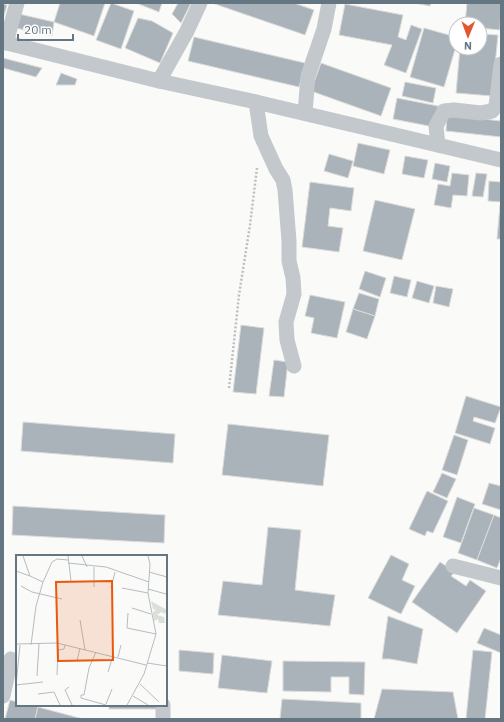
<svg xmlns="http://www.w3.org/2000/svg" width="504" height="722" viewBox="0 0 504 722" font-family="'IBM Plex Sans',sans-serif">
<rect width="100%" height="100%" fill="#fafaf8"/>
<g fill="#aab3b9" stroke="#dcdcda">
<path d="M60,3H105L94,36L54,22Z"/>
<path d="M111,3L134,11L121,49L96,40Z"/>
<path d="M136,3H162L159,12Z"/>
<path d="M178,3H191L181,23L172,14Z"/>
<path d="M212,3H294L314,10L305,35Z"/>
<path d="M414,3H431L430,6Z"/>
<path d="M467,3H501L500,30L480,28V24H465Z"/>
<path d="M3,4L7,5L3,19Z"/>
<path d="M345,4L403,15L398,37L406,40L411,25L422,29L406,73L384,65L392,45L339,35Z"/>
<path d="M19,14L54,22L52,36L16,28Z"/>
<path d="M138,18L152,21L173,33L160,63L125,48Z"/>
<path d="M424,28L456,37V46L444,87L410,77Z"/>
<path d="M480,34L498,35L492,96L456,93L460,48H480Z"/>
<path d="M194,37L305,63L299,87L188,61Z"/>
<path d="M3,58L42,68L36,77L3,68Z"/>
<path d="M321,63L391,88L381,116L311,91Z"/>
<path d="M61,73L77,79L75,85H56Z"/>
<path d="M405,82L436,88L433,103L402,96Z"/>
<path d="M397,98L438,106L434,127L393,119Z"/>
<path d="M447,115L501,121V137L446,131Z"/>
<path d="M358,143L390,150L384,174L353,166Z"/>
<path d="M329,154L353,161L348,178L324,171Z"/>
<path d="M405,156L428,160L424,178L402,174Z"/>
<path d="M435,163L450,166L447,182L432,179Z"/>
<path d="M452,173L469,175L467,196L453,195L451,208L434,205L438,184L450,186Z"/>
<path d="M476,173L487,174L483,197L472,196Z"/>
<path d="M489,181L501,182V202L488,201Z"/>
<path d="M310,182L354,188L351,211L330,208L328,226L343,228L339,252L302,247Z"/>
<path d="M375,200L415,209L402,260L363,251Z"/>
<path d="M500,205H501V239H497Z"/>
<path d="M365,271L386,278L380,297L359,289Z"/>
<path d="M394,276L411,280L407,297L390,293Z"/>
<path d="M417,281L434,286L429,303L412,298Z"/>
<path d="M436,286L453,289L449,307L433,303Z"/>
<path d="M359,293L379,299L375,316L353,309Z"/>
<path d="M310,295L345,302L337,338L311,333L314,318L305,316Z"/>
<path d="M353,309L375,316L367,339L346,332Z"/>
<path d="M241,325L264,328L256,394L233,392Z"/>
<path d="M274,360L288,362L284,397L269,396Z"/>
<path d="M466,396L501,407L495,423L474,417L473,421L495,428L490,444L455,433Z"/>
<path d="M23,422L175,434L173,463L21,451Z"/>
<path d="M228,424L329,435L323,486L222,475Z"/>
<path d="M454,435L468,440L457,475L442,470Z"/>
<path d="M442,473L456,479L447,498L433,492Z"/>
<path d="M489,483L501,486V510L482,504Z"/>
<path d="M427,491L448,501L433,533L427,531L425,536L409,529Z"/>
<path d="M457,497L475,504L461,543L443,537Z"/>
<path d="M13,506L165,515L164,543L12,535Z"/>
<path d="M474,508L494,515L477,560L458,553Z"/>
<path d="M494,515L501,518V558L497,568L477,560Z"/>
<path d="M268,527L301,530L295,590L335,595L330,626L218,615L223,581L262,585Z"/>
<path d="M391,555L409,564L402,580L415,586L401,614L368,598Z"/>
<path d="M440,562L455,572L451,576L466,586L470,580L486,591L457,633L412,602Z"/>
<path d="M388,616L423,629L417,664L390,659H382Z"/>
<path d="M484,628L501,635V653L477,643Z"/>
<path d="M179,650L214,653L213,674L179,671Z"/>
<path d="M473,650L492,652L485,719H466Z"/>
<path d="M222,655L272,661L267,693L218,688Z"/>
<path d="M283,661L365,662L364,695L349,694V677H331V692L283,691Z"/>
<path d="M382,689L453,692L458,719H374Z"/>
<path d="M282,699L361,703V719H280Z"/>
<path d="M10,700L17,702V705H31L38,707L35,719H5Z"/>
<rect x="109" y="705" width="48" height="4"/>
<path d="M38,707L83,719H35Z"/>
</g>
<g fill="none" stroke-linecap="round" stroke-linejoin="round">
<path stroke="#bbbfc2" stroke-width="2.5" stroke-dasharray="2 2" stroke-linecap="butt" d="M229,388L239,295L250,225L257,168"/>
<g stroke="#c3c8cc" stroke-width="15">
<path d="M3,42L159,81L256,102L501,160"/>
<path d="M6,43L17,3"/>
<path d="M159,81L187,31L200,3"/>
<path d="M256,102L261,136L276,169L283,180L285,190L289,241V261L293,278L294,294L286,322L287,340L294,366"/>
<path d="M305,113L308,76L324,29L329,3"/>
<path d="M438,145L436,126L444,111L454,110L481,113L492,111L496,106L501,64"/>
<path d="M453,566L501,578"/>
<path d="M3,696L11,659"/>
<path d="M163,719V705"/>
</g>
</g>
<g transform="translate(16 555)">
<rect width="151" height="151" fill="#fafaf8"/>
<path d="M135,46L151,55L149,59L145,57L141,60L148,62L149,68H143L142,64L138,66L137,57L140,55L137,54Z" fill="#dadfd7"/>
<path fill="none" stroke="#b5bdc2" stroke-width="1" d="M7,1L14,21L27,27M52,1L55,26M66,1L71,12M52,8L90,12L133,27M0,16L14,21M133,17L151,22M5,31L16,37L46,44M78,32V12M95,33L99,17M106,33L132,38M132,34L150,39M116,53L135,59M112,58L111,73L140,79M64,65L69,95M0,89L41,88L130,110M15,90L20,51L27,27L36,7L41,4L52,5M80,97L73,113L68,140H65V143L90,150M102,102L105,90M61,106L64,93M131,108L151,111M92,117L97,101M41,120L42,95L48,94L49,90M21,121L23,89M124,129L143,147M0,130L4,90M0,130L27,127M53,132L49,135L56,150M22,139L38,137L44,150M117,141L132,150M90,149L96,134M111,150L128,119L140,79L132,38L134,9L132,1"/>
<path fill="#e8590c" fill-opacity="0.15" stroke="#e8590c" stroke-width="2" d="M96,26L97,105L42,106L40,27Z"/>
<rect width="151" height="151" fill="none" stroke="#657683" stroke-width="2"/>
</g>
<rect width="504" height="722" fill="none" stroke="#657683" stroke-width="8"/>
<g transform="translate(468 36) rotate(181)"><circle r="19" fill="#ffffff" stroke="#c1c8cd"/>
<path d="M0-3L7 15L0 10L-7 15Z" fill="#e4572e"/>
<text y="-6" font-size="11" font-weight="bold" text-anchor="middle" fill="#657683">N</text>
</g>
<path d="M18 34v6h55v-6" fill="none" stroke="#657683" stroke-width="2"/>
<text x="24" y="34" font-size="12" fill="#657683" stroke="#ffffff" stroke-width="3" paint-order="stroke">20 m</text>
</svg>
